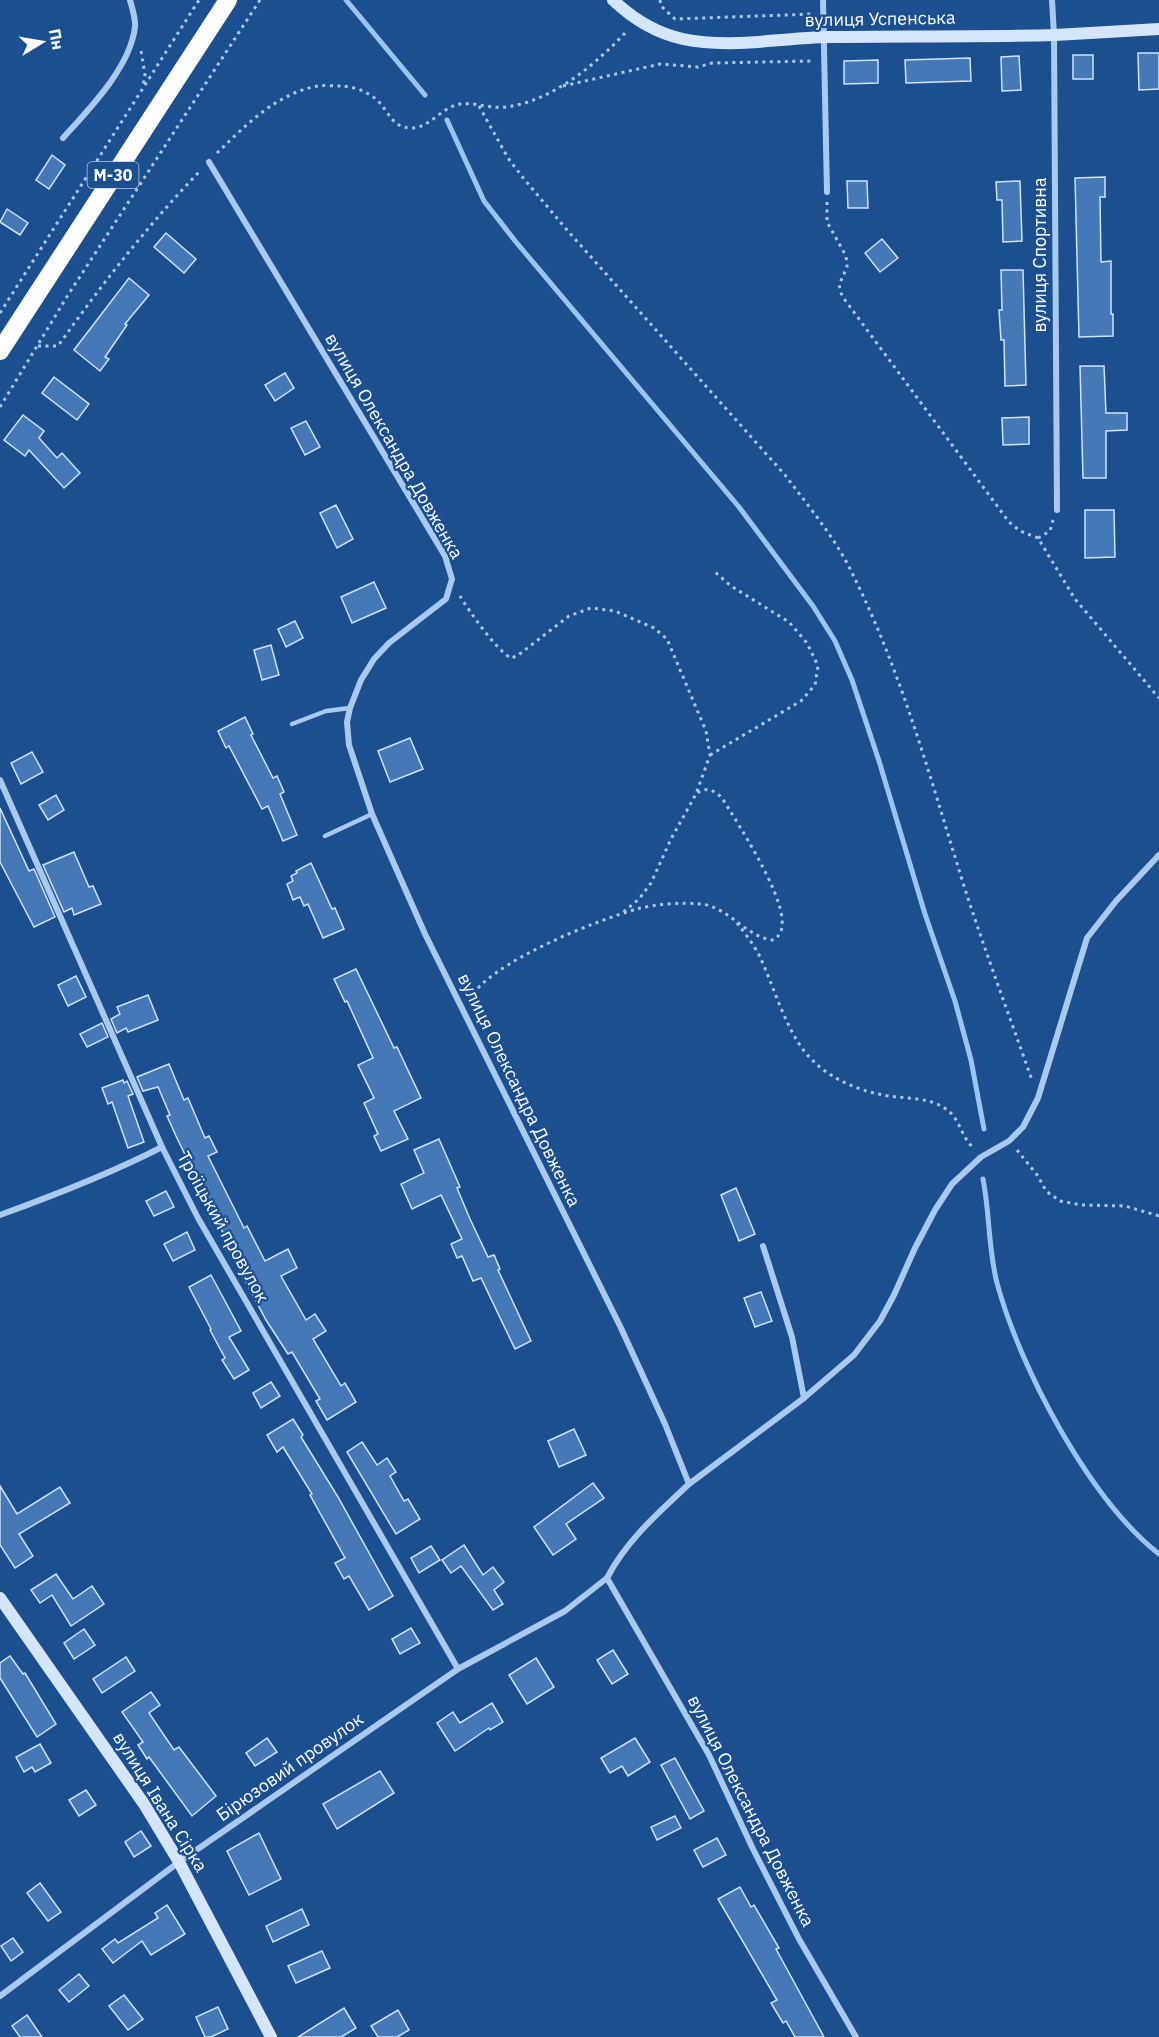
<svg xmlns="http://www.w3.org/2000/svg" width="1159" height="2037" viewBox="0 0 1159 2037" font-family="'IBM Plex Sans',sans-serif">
<rect width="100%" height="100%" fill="#1b4f8f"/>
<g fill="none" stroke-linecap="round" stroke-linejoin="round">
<g stroke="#9cc4f0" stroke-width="5">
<path d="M346,0L425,95"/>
<path d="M447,120L484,201L516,242L739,507L813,606L835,641L852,680L879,761L925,914L955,1001L971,1060L984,1129"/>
<path d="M983,1179C990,1214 988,1248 997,1283C1020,1368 1089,1499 1159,1554"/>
</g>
</g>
<g fill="#4478b7" stroke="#cfe3fa" stroke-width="1.5">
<path d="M1138,53H1159V89L1139,90Z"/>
<rect x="1073" y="55" width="20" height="24"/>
<path d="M1019,56L1021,90L1002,91L1001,57Z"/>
<path d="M970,58L971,81L906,83L905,60Z"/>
<path d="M878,60V83L844,84V61Z"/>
<path d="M52,155L65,165L49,189L36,180Z"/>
<path d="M1105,177V197H1100L1101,262L1111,261V314H1113V336L1079,337L1075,178Z"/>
<path d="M847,181H867L868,208H848Z"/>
<path d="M1020,181L1022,241L1003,242L1002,200H997L996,182Z"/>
<path d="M7,209L28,223L20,235L0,222Z"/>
<path d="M166,233L196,259L184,273L154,247Z"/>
<path d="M882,239L898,258L880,272L865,253Z"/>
<path d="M1001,270H1023L1026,385L1005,386L1004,340H1001L999,310H1002Z"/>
<path d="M129,278L149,295L125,324L127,325L105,357L109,359L100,371L74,350Z"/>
<path d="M1080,366H1104L1106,413H1127V430L1106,431V478H1083Z"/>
<path d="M285,373L294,388L275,401L265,385Z"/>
<path d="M54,377L89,404L77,420L42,393Z"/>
<path d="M23,415L44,431L39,438L57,458L62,453L80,473L64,488L29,450L25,456L4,440Z"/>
<path d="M1029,417V444L1003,445L1002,418Z"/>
<path d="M306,421L320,447L305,455L291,428Z"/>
<path d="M336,505L353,539L337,548L320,513Z"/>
<path d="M1085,510H1114L1115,557L1085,558Z"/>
<path d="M374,582L386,608L352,623L341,597Z"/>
<path d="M295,621L303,638L286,647L278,629Z"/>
<path d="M271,645L279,675L262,680L254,650Z"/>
<path d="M245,717L253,734L251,735L273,778L277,776L284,792L280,794L297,835L283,841L268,806L262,809L229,746L226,748L218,731Z"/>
<path d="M410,738L423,769L390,782L378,751Z"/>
<path d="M32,752L43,772L21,784L11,763Z"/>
<path d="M56,795L64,810L48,820L39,805Z"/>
<path d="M0,808L29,871L34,869L55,917L34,927L0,862Z"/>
<path d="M74,852L89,887L93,886L101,904L74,915L72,908L64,912L43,865Z"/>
<path d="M311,863L332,909L335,908L344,929L323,938L308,904L304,906L300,897L293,900L287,884L293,881L291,876L297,873L296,871Z"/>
<path d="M356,969L394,1048L397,1047L421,1098L394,1111L408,1139L381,1151L374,1136L378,1134L364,1103L374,1098L358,1065L373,1058L347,1001L345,1002L334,979Z"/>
<path d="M76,976L86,997L68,1006L58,985Z"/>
<path d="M148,995L158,1020L128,1032L126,1028L117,1033L111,1019L120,1014L117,1007Z"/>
<path d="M102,1023L108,1037L87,1047L80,1034Z"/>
<path d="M169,1064L184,1100L188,1098L205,1138L209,1136L217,1152L208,1156L244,1228L247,1226L265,1261L288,1249L297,1268L281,1276L306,1320L315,1314L326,1331L313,1339L341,1386L345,1383L356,1402L327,1420L316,1401L320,1399L292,1352L288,1354L266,1320L223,1238L225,1237L176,1136L167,1116L170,1115L158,1087L143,1091L137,1077Z"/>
<path d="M123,1080L124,1083L127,1081L133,1094L128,1096L144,1142L128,1148L112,1102L108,1104L102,1088Z"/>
<path d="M439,1139L460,1187L457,1188L470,1219L488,1257L494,1255L500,1269L498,1270L531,1341L515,1349L481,1278L473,1281L462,1256L457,1258L451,1244L462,1239L441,1195L412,1209L401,1184L424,1173L414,1150Z"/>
<path d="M736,1188L755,1234L739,1241L721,1195Z"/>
<path d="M166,1191L174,1207L154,1216L146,1201Z"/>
<path d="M187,1232L195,1250L173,1261L164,1244Z"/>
<path d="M211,1275L241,1331L229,1337L249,1370L234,1379L222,1360L225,1358L210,1330L211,1329L189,1287Z"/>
<path d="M761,1292L772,1321L755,1327L744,1298Z"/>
<path d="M271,1382L280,1396L261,1408L253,1393Z"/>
<path d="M293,1419L303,1435L301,1437L338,1497L393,1596L369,1610L349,1576L344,1579L335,1563L345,1558L310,1495L312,1494L283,1447L277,1452L267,1435Z"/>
<path d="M574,1429L586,1455L559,1467L548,1441Z"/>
<path d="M362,1442L377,1465L387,1458L396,1472L390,1476L404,1501L408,1499L420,1519L396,1534L347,1452Z"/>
<path d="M593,1483L604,1498L566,1524L576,1539L553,1555L534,1527Z"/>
<path d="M0,1486L17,1514L60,1487L70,1503L19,1534L33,1556L15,1568L0,1545Z"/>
<path d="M464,1545L483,1575L493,1567L504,1582L494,1590L503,1604L493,1610L461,1566L451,1573L442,1560Z"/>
<path d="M431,1546L440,1560L419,1573L411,1558Z"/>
<path d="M56,1574L73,1599L92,1586L104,1604L71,1626L52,1595L40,1603L31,1590Z"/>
<path d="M411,1628L420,1643L400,1654L392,1639Z"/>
<path d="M84,1629L95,1645L74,1659L64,1643Z"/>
<path d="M613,1650L628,1674L612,1684L597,1660Z"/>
<path d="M10,1656L23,1674L25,1673L56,1724L37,1737L0,1678V1663Z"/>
<path d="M126,1657L135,1671L102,1693L93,1679Z"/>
<path d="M536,1658L554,1687L527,1704L509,1675Z"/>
<path d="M151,1692L160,1705L149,1713L174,1750L179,1747L216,1796L192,1816L149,1757L147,1759L138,1745L143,1742L122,1712Z"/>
<path d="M492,1703L503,1722L490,1730L489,1728L455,1751L437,1723L453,1712L460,1723Z"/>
<path d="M267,1738L277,1752L255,1766L246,1753Z"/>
<path d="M635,1738L650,1762L628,1776L622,1766L610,1773L601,1758Z"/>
<path d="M40,1744L51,1763L35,1772L32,1767L24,1772L16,1757Z"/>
<path d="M675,1758L704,1811L690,1819L661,1765Z"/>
<path d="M380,1771L394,1793L337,1829L323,1804Z"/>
<path d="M86,1790L96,1805L79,1816L69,1800Z"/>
<path d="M675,1816L681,1828L657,1840L651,1827Z"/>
<path d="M141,1831L151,1846L134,1857L125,1842Z"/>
<path d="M259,1833L281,1879L249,1895L227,1851Z"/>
<path d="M717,1838L726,1855L703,1867L694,1850Z"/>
<path d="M40,1883L61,1912L48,1921L27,1893Z"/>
<path d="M740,1887L751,1907L754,1905L779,1948L776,1949L824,2037H795L786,2021L783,2023L771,2003L777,2000L718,1899Z"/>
<path d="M167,1905L185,1934L151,1955L142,1941L113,1963L102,1949L115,1939L118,1943L158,1918L155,1913Z"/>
<path d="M302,1909L309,1925L273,1942L266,1926Z"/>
<path d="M13,1938L23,1952L11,1961L1,1946Z"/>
<path d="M322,1951L330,1968L296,1983L288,1966Z"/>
<path d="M79,1974L89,1986L69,2002L59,1990Z"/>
<path d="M124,1995L143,2019L128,2030L109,2006Z"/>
<path d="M218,2007L228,2029L211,2037H205L196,2017Z"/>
<path d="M344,2008L356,2028L341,2037H298Z"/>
<path d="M398,2010L409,2030L397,2037H378L371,2026Z"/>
<path d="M27,2015L42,2037H20L12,2026Z"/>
</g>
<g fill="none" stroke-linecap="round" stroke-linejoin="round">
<g stroke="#a9c9ee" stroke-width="3" stroke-dasharray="3 4.5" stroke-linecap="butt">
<path d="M660,0L661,6L675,19L813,14"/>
<path d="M141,51L145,75L143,86"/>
<path d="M563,86L660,64L698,67L712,63L814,61"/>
<path d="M479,106L508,158L524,179L567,230L785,475C809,507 837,540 854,577C903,676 931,781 964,886C985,951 1009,1015 1032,1080"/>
<path d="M217,153C246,125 277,93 318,86C325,85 334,86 341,86C353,86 369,92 378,101C389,112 392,128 412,128C429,128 442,107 460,104C475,102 491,109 506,107C553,101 596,64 627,31"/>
<path d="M827,202V222L846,256L847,267L839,285L842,296L1009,522L1020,531L1038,538L1075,599L1159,698"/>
<path d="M0,313L199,0"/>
<path d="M38,346H58C102,284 148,225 200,171"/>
<path d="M0,407L68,295L260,0"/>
<path d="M1038,538L1050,531L1053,520"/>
<path d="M460,596C469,611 497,651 511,658L517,656L569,616L591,608L615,611L654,628L667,639L706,731L710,755L696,794L671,839L651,883L639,899L621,914"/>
<path d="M710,755L801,701L815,685L818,666L807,643L789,622L731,586L715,572"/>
<path d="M737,923C745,933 754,945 760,957C773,985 786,1029 805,1052C825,1077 857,1091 889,1096C908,1099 929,1097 946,1109C961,1119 961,1139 975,1149"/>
<path d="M469,1000C488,963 597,920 637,909C656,904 682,902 701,904C729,907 748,939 774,940C781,934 783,929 782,919C780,889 739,825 722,798C714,790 706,786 696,794"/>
<path d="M1017,1150L1038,1176L1046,1191L1060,1201L1082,1205L1125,1206L1159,1216"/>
</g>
<g stroke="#a9c9ee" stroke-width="4.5">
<path d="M292,724L326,711L350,708"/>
<path d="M325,836L372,814"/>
</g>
<g stroke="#a9c9ee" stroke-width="6">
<path d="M823,0L827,192"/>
<path d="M1052,0L1054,35L1057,510"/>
<path d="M63,138C89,109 130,68 135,27C136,19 132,8 130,0"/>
<path d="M209,162L445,556L452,579L446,599L389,643L374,659L361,680L350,708L347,722L349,745L372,814L425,934L621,1328L665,1424L689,1484C658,1513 627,1540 607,1578L709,1755L753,1849L799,1939L856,2037"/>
<path d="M0,780L162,1147L198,1218L458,1669"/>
<path d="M0,1215C55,1195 110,1174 162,1147"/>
<path d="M763,1246L792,1337L804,1398"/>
<path d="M689,1484L804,1398L854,1355L880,1321L894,1295L915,1248L935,1210L952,1184L981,1157L1009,1141L1023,1127L1038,1098L1087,938L1116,901L1159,855"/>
<path d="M0,1996L179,1862L458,1669L565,1611L607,1578"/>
</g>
<g stroke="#d6e6fa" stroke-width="12">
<path d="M613,0C633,19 655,33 683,39C730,49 780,38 828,37C903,36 979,37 1055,35C1090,33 1124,31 1159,29"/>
<path d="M0,1598L144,1804L179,1862L271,2037"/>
</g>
<path stroke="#fff" stroke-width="18" d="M0,351L228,0"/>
</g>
<g text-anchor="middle" stroke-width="4.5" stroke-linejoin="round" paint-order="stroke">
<rect fill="#1b4f8f" stroke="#bbcadd" stroke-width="1.5" x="87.5" y="162" width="51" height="26" rx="4.5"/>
<g font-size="16" font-weight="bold" fill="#fff">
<text x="113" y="181">М-30</text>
</g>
<g font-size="18" fill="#fff" stroke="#1b4f8f">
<text transform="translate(880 19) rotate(-1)" y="6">вулиця Успенська</text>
<text transform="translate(1040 255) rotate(-90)" y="6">вулиця Спортивна</text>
<text transform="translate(394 446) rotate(60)" y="6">вулиця Олександра Довженка</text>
<text transform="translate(519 1090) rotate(64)" y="6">вулиця Олександра Довженка</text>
<text transform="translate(223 1227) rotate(61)" y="6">Троїцький провулок</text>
<text transform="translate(290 1767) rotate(-35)" y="6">Бірюзовий провулок</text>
<text transform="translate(160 1802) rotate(58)" y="6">вулиця Івана Сірка</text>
<text transform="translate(751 1811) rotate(63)" y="6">вулиця Олександра Довженка</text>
</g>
</g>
<g transform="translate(42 42) rotate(79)" stroke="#1b4f8f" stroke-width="4.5" paint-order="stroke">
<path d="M0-4.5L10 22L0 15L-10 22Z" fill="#ffffff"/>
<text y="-9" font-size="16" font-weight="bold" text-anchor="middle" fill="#ffffff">Пн</text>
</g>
</svg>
